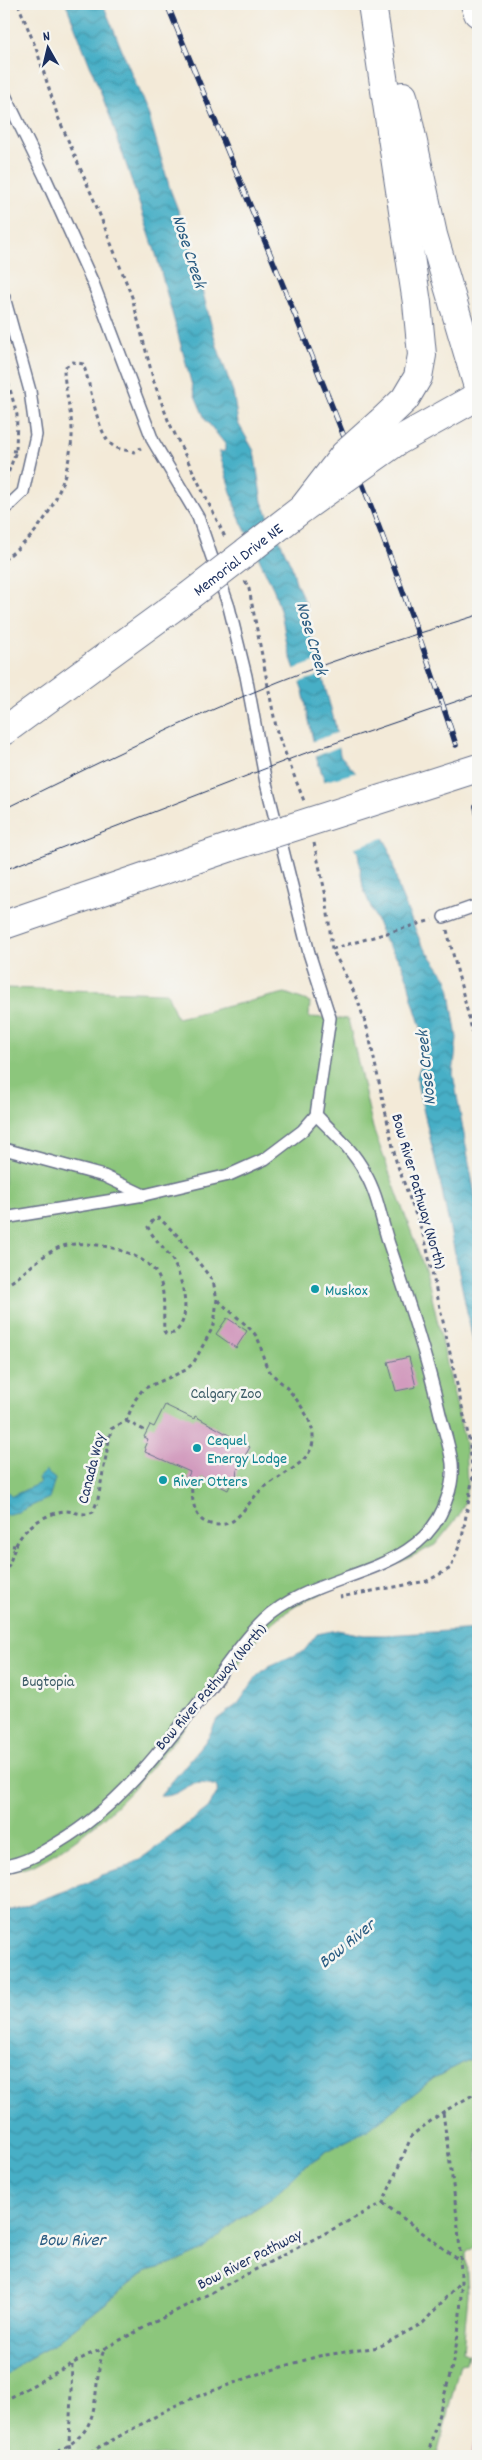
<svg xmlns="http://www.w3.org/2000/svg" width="482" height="2460" viewBox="0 0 482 2460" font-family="Dekko,sans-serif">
<defs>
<pattern id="water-waves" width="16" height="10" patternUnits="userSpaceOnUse" patternTransform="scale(1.25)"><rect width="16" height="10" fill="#47afc6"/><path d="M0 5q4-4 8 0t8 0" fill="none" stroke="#3a8fa4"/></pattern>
</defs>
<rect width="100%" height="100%" fill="#f6f6f2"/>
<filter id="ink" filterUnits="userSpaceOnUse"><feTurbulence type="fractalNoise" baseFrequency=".02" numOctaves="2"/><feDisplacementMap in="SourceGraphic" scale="10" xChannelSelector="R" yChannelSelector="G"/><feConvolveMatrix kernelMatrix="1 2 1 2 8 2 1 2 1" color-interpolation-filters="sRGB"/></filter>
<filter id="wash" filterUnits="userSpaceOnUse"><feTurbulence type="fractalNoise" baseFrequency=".0096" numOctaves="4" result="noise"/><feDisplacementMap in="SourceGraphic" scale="20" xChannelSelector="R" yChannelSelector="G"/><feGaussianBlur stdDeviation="1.12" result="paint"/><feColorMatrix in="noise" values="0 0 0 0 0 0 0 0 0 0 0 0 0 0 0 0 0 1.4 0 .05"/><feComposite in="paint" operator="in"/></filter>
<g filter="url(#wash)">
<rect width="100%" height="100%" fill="#f3ead8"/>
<g fill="#8cc67b" stroke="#547a6c">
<path d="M4,988L167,993L177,1018L285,993L310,1002L309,1017L348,1019L373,1128L427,1275L465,1443L467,1483L465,1502L458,1517L435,1545L396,1564L305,1600L282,1615L261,1633L246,1655L131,1791C103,1820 70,1847 34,1865C25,1869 14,1870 4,1873Z"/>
<path d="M478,2055V2244L466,2253L468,2294L463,2351L468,2354L466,2363L460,2364L437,2456H4V2377L24,2361L53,2345L146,2271L170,2265L272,2198L304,2167L327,2151L369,2129L434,2078Z"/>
</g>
<g fill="url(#water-waves)" stroke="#316f92">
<path d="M66,4H103L149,116L170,189L188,236L216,343L233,392L238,423L254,451L262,502L292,567L296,583L306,604L312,638L335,724L340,755L363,781L381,834L389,848L399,890L421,943L448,980L457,1038L453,1074L478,1212V1365L440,1181L418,1087L417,1077L423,1056V1034L412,999L408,980L401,963L385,941L363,888L358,853L330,795L317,760L303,691L288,650L282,617L274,590L238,515L219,452L225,451V444L205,419L194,393L156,254L111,119Z"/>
<path d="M45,1471L55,1479L49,1498L18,1512L4,1515V1492L7,1491L12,1496L40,1483L38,1478Z"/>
<path d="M478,1629V2055L434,2078L369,2129L327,2151L304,2167L272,2198L239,2219L203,2250L170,2265L146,2271L53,2345L24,2361L4,2377V1913L87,1883L102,1875L123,1869L146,1855L208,1808L218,1791L216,1786C184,1776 186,1797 160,1796L208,1738L217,1719L238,1704L257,1676L269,1666L304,1651L317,1634L337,1630L364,1635H386Z"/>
</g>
<g fill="#f3ead8">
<path d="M320,660L324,674L297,683L292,670Z"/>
<path d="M339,732L341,746L314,757L311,742Z"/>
<path d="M358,772L374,795L386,837L353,848L322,782Z"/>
</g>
<g id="blocks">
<g fill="#d29bbe">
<path d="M227,1318L247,1331L236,1348L216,1334Z"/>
<path d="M409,1357L416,1387L396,1391L388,1362Z"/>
<path d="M165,1405L194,1419L195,1416L250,1447L237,1470L235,1483L232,1481L228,1490L202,1477L198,1485L187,1479L190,1472L145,1452L146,1449L144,1448L148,1439L144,1437L150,1425L154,1427Z"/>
<path d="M478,2430V2456H470Z"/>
</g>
</g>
</g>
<g filter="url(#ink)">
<use href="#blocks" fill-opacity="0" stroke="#677089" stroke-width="1"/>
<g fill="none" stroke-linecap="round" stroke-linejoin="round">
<defs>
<g id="service">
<path d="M4,93L45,177L93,283L153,441L198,517L229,607L246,676L266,783L309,953L330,1018L316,1115L302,1131L265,1159L229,1175L144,1195L4,1218"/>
<path d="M4,297L30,391L36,435L23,492L4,510"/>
<path d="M444,917L478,905"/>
<path d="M4,1149L104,1176L144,1195"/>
<path d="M4,1866C25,1863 41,1853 59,1842C120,1806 164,1746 207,1691C226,1667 242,1641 264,1620C318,1568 423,1579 447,1498C451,1488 453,1475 452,1463C450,1447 444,1430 440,1414C427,1357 408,1300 389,1244C381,1220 378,1195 365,1173C354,1151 333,1132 316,1115"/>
</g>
<g id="trunk">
<path d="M396,442L478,396"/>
<path d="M4,731L189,596"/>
<path d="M4,925L231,847"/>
</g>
<g id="motorway">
<path d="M372,4L417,303L422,355L418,377L405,399L382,421"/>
<path d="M475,4L478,13"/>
<path d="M403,96L433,235L478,387"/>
</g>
</defs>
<use href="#service" stroke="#677089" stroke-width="14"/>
<use href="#trunk" stroke="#677089" stroke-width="30"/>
<use href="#motorway" stroke="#677089" stroke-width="30"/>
<g stroke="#677089" stroke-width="3" stroke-dasharray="4 4" stroke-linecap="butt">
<path d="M18,4L36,48L58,117L94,200L132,297L154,382L168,420L226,539"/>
<path d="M4,367L17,415L16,451L4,485"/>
<path d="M4,450L16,451"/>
<path d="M4,560C13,552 24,544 32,535C56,508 69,472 72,437C73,414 64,391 64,368L73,362L83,364C91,383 97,439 115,447C120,450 128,450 134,452L141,448"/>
<path d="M245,581L249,589L277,732L304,801"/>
<path d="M314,843L326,896L332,949L357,998L368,1031L396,1161L425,1240L469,1439L473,1476L462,1538L451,1568L427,1581L340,1597"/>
<path d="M447,930L478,1054"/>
<path d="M332,949L432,920"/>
<path d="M4,1286C24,1276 38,1256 60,1247C85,1237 148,1251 159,1278C166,1295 163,1313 164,1331L166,1334L174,1333C194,1318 182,1279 173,1261C166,1248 153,1239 148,1227L154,1219L159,1218L178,1236L213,1281L217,1299L214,1325L194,1362L186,1370L143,1389L135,1400L126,1421L111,1429L98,1499L93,1512C82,1518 71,1508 59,1512C40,1517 21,1530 15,1548C11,1557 10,1566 4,1574"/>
<path d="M126,1421L146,1431"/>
<path d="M191,1481C192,1493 192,1511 202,1520C211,1527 226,1526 234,1520C245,1511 252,1498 262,1489C279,1475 315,1462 313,1437C313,1420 297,1399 286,1387C279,1380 270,1374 266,1365C261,1354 262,1343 254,1333C243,1321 229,1311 218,1300"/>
<path d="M4,1545L15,1546"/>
<path d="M383,2203L460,2261"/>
<path d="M4,2401L88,2355L105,2348"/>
<path d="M51,2456C61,2450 72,2444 80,2436C102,2415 92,2375 105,2348L383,2203L412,2135L443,2112L478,2092"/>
<path d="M71,2456L69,2444L72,2365"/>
<path d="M83,2456L180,2403L258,2374L319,2356L379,2347L423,2323L461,2281"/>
<path d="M428,2456C435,2423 447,2391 454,2357C471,2277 453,2192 443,2112"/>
</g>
<use href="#service" stroke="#fff" stroke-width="11"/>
<use href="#trunk" stroke="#fff" stroke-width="28"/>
<use href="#motorway" stroke="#fff" stroke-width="28"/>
<g stroke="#1b2f5e" stroke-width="1">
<path d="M4,809C94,765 184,720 278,682C343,656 411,636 478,615"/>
<path d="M4,870L303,754L478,694"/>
</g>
<defs>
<g id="rail">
<path d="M167,4C267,249 374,493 456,745"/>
<path d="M476,807L478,816"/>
</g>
</defs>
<use href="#rail" stroke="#1b2f5e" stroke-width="5.5"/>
<use href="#rail" stroke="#f6f6f2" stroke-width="4" stroke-dasharray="11" stroke-linecap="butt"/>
<defs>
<g id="trunk-bridge">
<path id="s1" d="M189,596L303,508L396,442"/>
<path d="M231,847L478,768"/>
</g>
<path id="motorway-bridge" d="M303,508L344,455L382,421"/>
</defs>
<use href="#trunk-bridge" stroke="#677089" stroke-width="30" stroke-linecap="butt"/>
<use href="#motorway-bridge" stroke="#677089" stroke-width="30" stroke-linecap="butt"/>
<use href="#trunk-bridge" stroke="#fff" stroke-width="28"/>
<use href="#motorway-bridge" stroke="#fff" stroke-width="28"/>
</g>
</g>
<g fill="#0f9aa8" stroke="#f6f6f2" stroke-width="2">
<circle cx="315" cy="1289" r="5"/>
<circle cx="197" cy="1448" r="5"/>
<circle cx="163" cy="1480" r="5"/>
</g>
<g text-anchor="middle" stroke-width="5" stroke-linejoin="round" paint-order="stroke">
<g font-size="16" fill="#1b2f5e" stroke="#f6f6f2">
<text dy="6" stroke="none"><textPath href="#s1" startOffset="61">Memorial Drive NE</textPath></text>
<text transform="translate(420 1191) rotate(74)" y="6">Bow River Pathway (North)</text>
<text transform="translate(90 1468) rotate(-76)" y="6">Canada Way</text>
<text transform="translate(210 1686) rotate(-49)" y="6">Bow River Pathway (North)</text>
<text transform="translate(249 2258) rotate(-27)" y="6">Bow River Pathway</text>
</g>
<g font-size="16" fill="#0d838f" stroke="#f6f6f2" text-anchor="start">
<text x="325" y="1295">Muskox</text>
<text x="207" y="1445">Cequel<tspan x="207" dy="18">Energy Lodge</tspan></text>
<text x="173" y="1486">River Otters</text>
</g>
<g font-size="16" fill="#3d5c67" stroke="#f6f6f2">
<text x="226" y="1398">Calgary Zoo</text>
<text x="48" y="1686">Bugtopia</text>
</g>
<g font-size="18" font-style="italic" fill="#2a5c82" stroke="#f6f6f2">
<text transform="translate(190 251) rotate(72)" y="6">Nose Creek</text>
<text transform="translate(313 638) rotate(74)" y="6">Nose Creek</text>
<text transform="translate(425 1068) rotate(-96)" y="6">Nose Creek</text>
<text transform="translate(346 1943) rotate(-39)" y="6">Bow River</text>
<text x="72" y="2245">Bow River</text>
</g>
</g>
<rect width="482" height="2460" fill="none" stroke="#f6f6f2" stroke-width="20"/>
<g transform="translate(48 48) rotate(352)" stroke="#f6f6f2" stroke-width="4" paint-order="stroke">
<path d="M0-4L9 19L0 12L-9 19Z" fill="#1b2f5e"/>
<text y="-8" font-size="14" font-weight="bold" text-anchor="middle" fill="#1b2f5e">N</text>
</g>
</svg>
